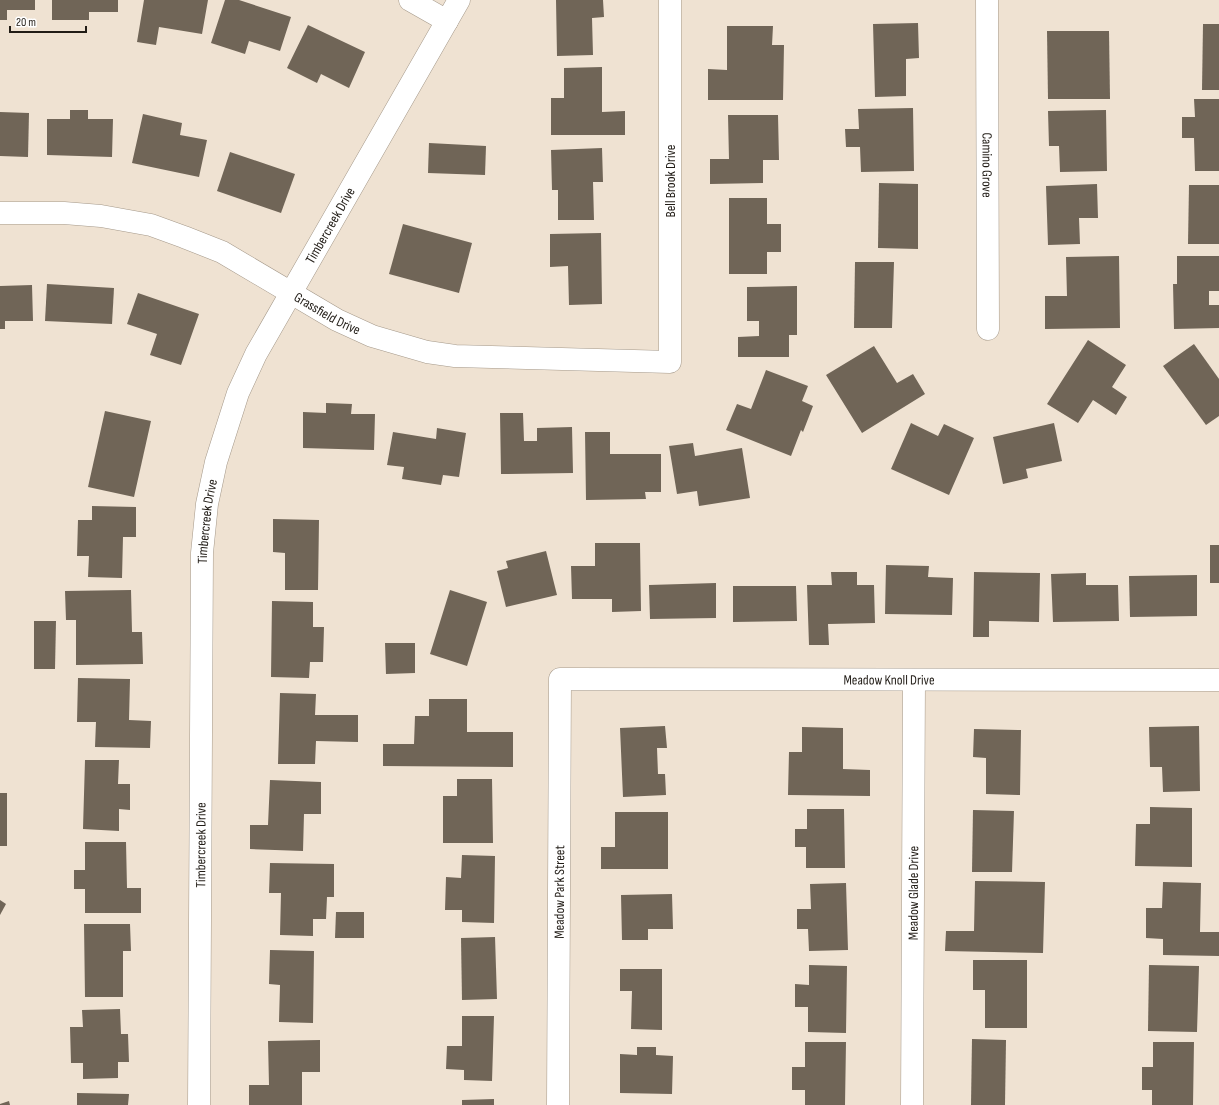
<svg xmlns="http://www.w3.org/2000/svg" width="1219" height="1105" viewBox="0 0 1219 1105" font-family="'Sofia Sans Condensed',sans-serif">
<rect width="100%" height="100%" fill="#efe2d2"/>
<g fill="#706557">
<path d="M0,0H35V10H7V20H0Z"/>
<path d="M52,0H118V12H89V20H52Z"/>
<path d="M144,0H208L202,34L159,27L156,45L137,42Z"/>
<path d="M225,0H239L291,17L280,51L249,41L245,54L211,43Z"/>
<path d="M556,0H603L604,17L592,18L593,55L557,56Z"/>
<path d="M918,23L919,58L906,59V96L875,97L873,24Z"/>
<path d="M1203,24H1219V90H1202Z"/>
<path d="M308,25L365,52L349,88L321,74L317,83L287,68Z"/>
<path d="M727,26H773L772,45H784L783,100H708V69L727,70Z"/>
<path d="M1047,31H1109L1110,99H1048Z"/>
<path d="M602,67V112L625,111V135H551V98H564V68Z"/>
<path d="M1194,99H1219V171H1195L1194,138H1182V117H1195Z"/>
<path d="M913,108L914,171L861,172L860,147H846L845,129H859L858,109Z"/>
<path d="M70,110H88V119H113L112,157L47,155V119H70Z"/>
<path d="M1106,110L1107,171L1060,172L1059,146H1049L1048,111Z"/>
<path d="M0,112L29,113L28,157L0,156Z"/>
<path d="M143,114L182,123L180,135L207,140L199,177L132,163Z"/>
<path d="M728,115H778L779,160H763V183L710,184V159H729Z"/>
<path d="M429,143L486,146L485,175L428,173Z"/>
<path d="M602,148L603,182H593L594,220H558V190H552L551,150Z"/>
<path d="M230,152L295,174L281,213L217,191Z"/>
<path d="M879,183L918,184V249L878,248Z"/>
<path d="M1097,184L1098,218H1079L1080,244L1048,245L1046,186Z"/>
<path d="M1189,185H1219V244H1188Z"/>
<path d="M729,198H767V224H781V252H767V274H729Z"/>
<path d="M403,224L472,243L459,293L389,274Z"/>
<path d="M601,233L602,304L569,305L568,266L550,267V234Z"/>
<path d="M1119,256L1120,328L1045,329V296H1067L1066,257Z"/>
<path d="M1177,256H1219V291H1209V305H1219V328L1174,329L1173,284H1177Z"/>
<path d="M855,262H894L892,328H854Z"/>
<path d="M47,284L114,288L112,324L45,321Z"/>
<path d="M32,285L33,321H5V329H0V286Z"/>
<path d="M797,286V335H789V357H738V337L759,336V321H747V287Z"/>
<path d="M138,293L199,314L181,365L150,355L157,334L127,324Z"/>
<path d="M1088,340L1126,365L1112,387L1127,397L1116,415L1093,400L1078,423L1047,404Z"/>
<path d="M1194,344L1219,379V416L1206,425L1163,366Z"/>
<path d="M874,346L897,383L913,374L925,394L862,433L826,375Z"/>
<path d="M766,370L808,386L802,401L813,406L803,432L801,430L791,456L726,430L737,404L751,409Z"/>
<path d="M326,403L352,404L351,414H375L374,450L303,448V412L326,413Z"/>
<path d="M105,411L151,421L134,497L88,487Z"/>
<path d="M500,413H523L524,441H537V428L572,427L573,473L501,474Z"/>
<path d="M911,423L938,436L944,424L974,438L949,495L891,469Z"/>
<path d="M1054,423L1062,461L1026,469L1028,478L1003,484L993,437Z"/>
<path d="M437,428L466,433L459,477L443,475L441,485L402,479L404,467L387,465L393,432L436,439Z"/>
<path d="M585,432H610V454H661V492H645L646,499L586,500Z"/>
<path d="M693,443L695,456L742,448L750,498L699,506L697,491L677,494L669,446Z"/>
<path d="M92,506L136,507V537H123L122,578L88,577L89,556H77L78,520H92Z"/>
<path d="M273,519L319,520L318,590H285V553L273,552Z"/>
<path d="M595,543H640L641,611L612,612V599H572L571,566H595Z"/>
<rect x="1210" y="545" width="9" height="38"/>
<path d="M546,551L557,595L506,607L497,571L508,568L506,561Z"/>
<path d="M886,565L929,566L928,577L953,578L952,615L885,614Z"/>
<path d="M831,572H857V585H874L875,623L828,624L829,645H809L807,585H832Z"/>
<path d="M974,572L1040,573L1039,622L989,621V637H973Z"/>
<path d="M1086,573V585H1118L1119,621L1053,622L1051,574Z"/>
<path d="M1197,575V616L1130,617L1129,576Z"/>
<path d="M716,583V618L650,619L649,585Z"/>
<path d="M733,586H796L797,621L733,622Z"/>
<path d="M131,590L132,632H142L143,664L76,665V620H66L65,591Z"/>
<path d="M450,590L487,602L467,666L430,654Z"/>
<path d="M272,601L313,602V627H324L323,662H310L309,678L271,677Z"/>
<path d="M34,621H56L55,669H34Z"/>
<path d="M385,643H415V673L386,674Z"/>
<path d="M78,678L130,679L129,720L151,721L150,748L95,747L96,722H77Z"/>
<path d="M280,693L316,694L315,715H358V742L316,741L315,764H278Z"/>
<path d="M429,699H467V732H513V767L383,766V744H414L415,716H429Z"/>
<path d="M665,726L667,748H657L658,774H665L666,795L623,797L620,728Z"/>
<path d="M1199,726L1200,791L1163,792L1162,767H1150L1149,727Z"/>
<path d="M802,727L843,728V769L870,770V796L788,795L789,752H802Z"/>
<path d="M974,729L1021,730L1020,795L986,794V758L973,757Z"/>
<path d="M85,760H119L118,784H130V810L119,809V831L83,829Z"/>
<path d="M457,779H492L493,843H443V796H457Z"/>
<path d="M270,780L321,782V814H304L303,851L250,849V825H268Z"/>
<rect x="0" y="793" width="7" height="53"/>
<path d="M1150,807L1192,808V867L1135,866L1136,824H1150Z"/>
<path d="M807,809H844L845,868H806V847H795V829H807Z"/>
<path d="M973,810L1014,811L1012,872H972Z"/>
<path d="M615,812H668V869H601V847H615Z"/>
<path d="M85,842H126L127,888H141V913H85V889H74V870H85Z"/>
<path d="M462,855L495,856L494,923L462,922V910H445L446,877L461,878Z"/>
<path d="M270,863L334,864V897H327L326,919H313V936L280,935L281,893H269Z"/>
<path d="M975,881L1045,882L1043,953L945,951L946,931H974Z"/>
<path d="M1163,882L1201,883L1200,932H1219V956L1163,955V939L1146,938V908H1162Z"/>
<path d="M846,883L848,950L809,951L808,929H797V909H811L810,884Z"/>
<path d="M672,894L673,929H648V940H622L621,895Z"/>
<path d="M0,900L6,904L0,915Z"/>
<path d="M336,912H364V938H335Z"/>
<path d="M84,924H130L131,951H123V997H85Z"/>
<path d="M495,937L497,999L462,1000L461,938Z"/>
<path d="M270,950L314,951L313,1023L279,1022L280,985L269,984Z"/>
<path d="M973,960H1027V1028H985V990H973Z"/>
<path d="M809,965L847,966L846,1033L808,1032V1007H795V984L809,985Z"/>
<path d="M1149,965L1199,966L1197,1032L1148,1031Z"/>
<path d="M620,969H662V1030L631,1029L632,991H620Z"/>
<path d="M120,1009L121,1034H128L129,1062H118V1078L83,1079V1063H71L70,1027H83L82,1010Z"/>
<path d="M462,1016H494L492,1081L464,1080V1070L446,1069L447,1046H462Z"/>
<path d="M972,1039L1006,1040L1005,1105H971Z"/>
<path d="M320,1040V1072H302V1105H249V1085H269L268,1041Z"/>
<path d="M805,1042H846L845,1105H805V1090H792V1067H805Z"/>
<path d="M1153,1042H1194L1193,1105H1152V1090H1142V1067H1153Z"/>
<path d="M637,1047H656V1055L673,1056L672,1094L620,1093V1054L637,1055Z"/>
<path d="M77,1093L129,1094L128,1105H77Z"/>
<path d="M494,1099V1105H462V1100Z"/>
<path d="M9,1101L10,1105H0V1104Z"/>
</g>
<g fill="none" stroke-linecap="round" stroke-linejoin="round">
<defs>
<g id="minor">
<path d="M410,0L447,21"/>
<path id="s1" d="M987,0L988,329"/>
<path id="s2" d="M0,213H64L101,216L151,225L184,237L222,252L337,320L372,336L427,352L455,356L670,362V0"/>
<path id="s3" d="M199,1105L202,553L207,504L216,462L238,393L256,354L459,0"/>
<path id="s4" d="M558,1105L560,679L1219,680"/>
<path id="s5" d="M912,1105L914,680"/>
</g>
</defs>
<use href="#minor" stroke="#a5998a" stroke-width="23"/>
<use href="#minor" stroke="#fff" stroke-width="22"/>
</g>
<g text-anchor="middle" stroke-width="4" stroke-linejoin="round" paint-order="stroke">
<g font-size="14" fill="#211c16" stroke="#fff">
<text dy="5" stroke="none"><textPath href="#s1" startOffset="165">Camino Grove</textPath></text>
<text transform="translate(670 181) rotate(-90)" y="5">Bell Brook Drive</text>
<text dy="5" stroke="none"><textPath href="#s3" startOffset="908">Timbercreek Drive</textPath></text>
<text dy="5" stroke="none"><textPath href="#s2" startOffset="350">Grassfield Drive</textPath></text>
<text dy="5" stroke="none"><textPath href="#s3" startOffset="584">Timbercreek Drive</textPath></text>
<text dy="5" stroke="none"><textPath href="#s4" startOffset="755">Meadow Knoll Drive</textPath></text>
<text dy="5" stroke="none"><textPath href="#s3" startOffset="260">Timbercreek Drive</textPath></text>
<text dy="5" stroke="none"><textPath href="#s4" startOffset="213">Meadow Park Street</textPath></text>
<text dy="5" stroke="none"><textPath href="#s5" startOffset="212">Meadow Glade Drive</textPath></text>
</g>
</g>
<path d="M10 26v6h76v-6" fill="none" stroke="#211c16" stroke-width="2"/>
<text x="16" y="26" font-size="12" fill="#211c16" stroke="#ffffff" stroke-width="3" paint-order="stroke">20 m</text>
</svg>
